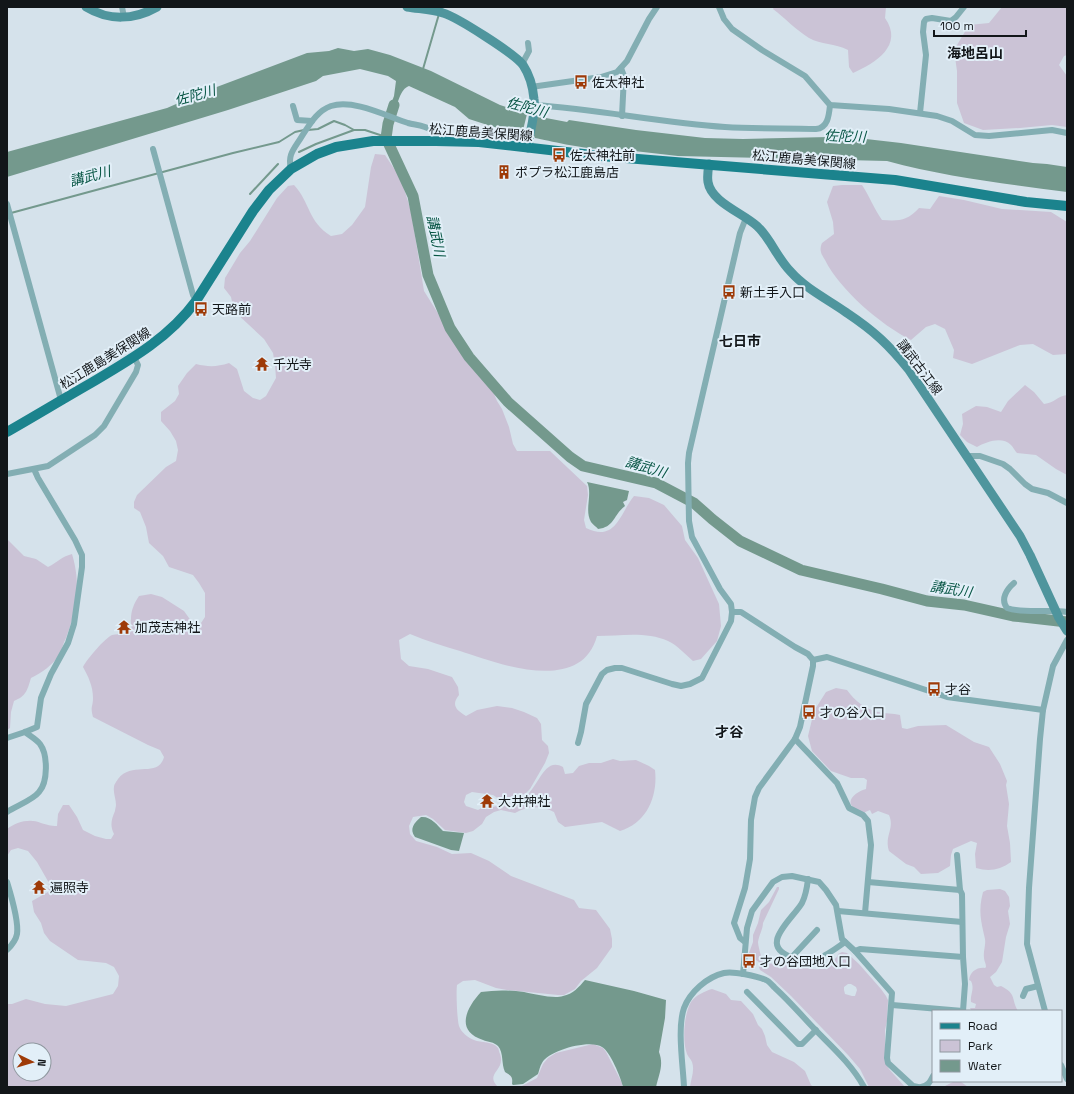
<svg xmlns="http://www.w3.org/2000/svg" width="1074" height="1094" viewBox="0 0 1074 1094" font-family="'Space Grotesk','Noto Sans JP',sans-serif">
<rect width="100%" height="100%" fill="#d5e2eb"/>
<g fill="#cbc3d6" fill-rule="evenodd">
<path d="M774,7H886L885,18C904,45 876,63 853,73L849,67L848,50C835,43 821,45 809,38C796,30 785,18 773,9Z"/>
<path d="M1002,7H1067V55L1064,56L1059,65L1067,76V127L1052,125L1020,128L983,130L964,123L957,103V71L954,50L969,25L989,23Z"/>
<path d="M375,154L385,155L401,179L411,211L424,291L471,366L492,389L497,401L502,409L509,427L513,444L517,451H550L587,486L588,495L584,520L586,528C616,543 620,513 634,496L649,498L664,505L682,526L685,540L698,558L719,604L721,626L717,641L701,659L693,661C685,654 677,645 668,641C646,631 620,636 597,636C581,695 499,664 460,651C443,646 427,641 410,634L399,640L401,659L409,666L428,669L452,677L458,687L459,695C451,705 456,710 466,716L477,710L497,706L512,708L524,712L537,718L541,724L542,740L548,746L549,753L545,763L530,789L526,793L514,799H499L493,795L472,792L466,795L464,802L466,806L478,810C480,809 481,808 483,807C486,806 490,807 493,807C501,805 516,802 523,798C539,789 543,756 563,767L565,774L573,773L579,766L589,763H601L613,759L620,761L636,760L649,766L655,770C658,796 647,823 620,831L602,822L565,827L558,822L554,812C542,805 527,806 515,813L501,810L494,812L486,817L482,824L473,831L466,833L445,830L433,819L426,815L413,817L409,826L410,834L416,841L437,847L452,854L471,853L489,861L511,876L574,900L579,908L596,910L610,929L612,939V947L597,968L581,981L575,989L564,995H558L507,990L496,988L475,980L463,981L457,985C456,992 457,1019 459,1026C461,1032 468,1038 474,1040C481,1043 493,1041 498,1048C499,1050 499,1052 500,1054C506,1071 484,1073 498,1087H7V1004H12L26,999L45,1004L66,1006L113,994L118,986L119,976L114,967L106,963L78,960L50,941L44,933L41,923L34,912L32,901L48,892L49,883L37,862L28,851L18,848L11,850L7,856V829C16,822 30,818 41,823C48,825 50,826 57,826L58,814L63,805H69L77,817L83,830L95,836L106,839H111L114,834C110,826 111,820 115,811C115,810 116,806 116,805C116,799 113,793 114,787C114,784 117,781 118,779C133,760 158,779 164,757L160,750L148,745L93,717C90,706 93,707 93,698C93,686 88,676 83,667C87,659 105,638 112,635C118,633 125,636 131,632C133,627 130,624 131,619C131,611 134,603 139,596L151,594L162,597L184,611L194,625L199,626L205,617V593L199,583L193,575L169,567L163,556L149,543L146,527L140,512L134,508V502L137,495L166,467L176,461L178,450L176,441L170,431L161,421V412L175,401L179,394L178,386L187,373L196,364C208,367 217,367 229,363L237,369L244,391L253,398L260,400L266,396L276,378L275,365L273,353L264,339L234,311L231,297L224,288L225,278L240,253L250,241L277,198L288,186L294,185C310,202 308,222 331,236L342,234L352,225L365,207L371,167ZM20,1050H44V1074H20Z"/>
<path d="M842,185H862C870,197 874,209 882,220C899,221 907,221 919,208L930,209L939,196L964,200L1002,209L1051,212L1067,222V354L1053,355L1033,344L1020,345L972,364L953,358L954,350L945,329L935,324L926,327L911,340C881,325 840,290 825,260C824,258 821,254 821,252C820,249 821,245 822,243L834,234L833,222L827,202L833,186Z"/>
<path d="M1025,385L1034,392L1044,404C1055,403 1057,396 1067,395V475L1056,469L1036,455L1017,453C1015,451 1013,447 1011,445C1002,436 986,442 977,447L967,442L960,435L963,424L962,414L976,406L987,407L1001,412L1008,401Z"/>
<path d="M7,539L24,556L36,559L48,567C58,562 61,557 72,554C81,584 77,609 66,638C63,643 62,650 59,655C53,665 41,673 31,678C27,691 26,696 14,701L11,712L10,728L7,730Z"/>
<path d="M836,688L847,690C855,701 865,709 878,712C885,714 893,713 900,715L902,728L907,729L918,726L946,725L974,742L989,747L1000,764L1007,781L1006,785L1009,804L1007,826L1010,843L1011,862C1000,870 989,872 976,868L975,854L977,843L971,841L953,849L951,855L950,866L938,873L921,874L914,867L906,864L889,851C884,836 895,829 889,815L878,811L872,814L870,810L863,813C860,812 857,810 854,808C844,800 858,791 866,789L867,780L864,778H851L831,771L812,751L808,736L814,711L826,692Z"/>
<path d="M777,887H779V889L763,923C763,929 759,935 758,942C758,945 761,957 763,961C773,967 780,961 790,961C803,967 819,975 830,963C833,959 837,959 838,954L842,952L847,953L859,964L881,989L886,996L888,1000L887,1021L885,1030V1061L889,1069L905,1087H869L860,1069L848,1055L791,996L771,977L760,970L759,967V962L751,957L749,953L753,942V935L758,923L761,910L769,902ZM848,984H851L856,987L857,990L855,996H852L845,994L844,990V987Z"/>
<path d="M1000,889L1005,891L1009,897L1010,906L1008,911L1010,924L1006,937L1002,962L996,972L990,977L994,985L997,987L1001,986C1017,994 1011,999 1018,1011H977L971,1010L970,1008H975L976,1004L971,1002C970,994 975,989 971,981L969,980C970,972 977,967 985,968L986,967C986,963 984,961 984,958C983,951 986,945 985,939C981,921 978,911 983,892L987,890Z"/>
<path d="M712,989L726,994L731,1000L741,1001L753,1014L758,1025L762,1029L765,1036L767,1045L772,1052L794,1062L805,1071L811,1085L814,1087H690C691,1079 695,1070 692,1062C691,1059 688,1057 687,1054C682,1041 684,1014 691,1002C696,995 705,991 712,989Z"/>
<path d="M593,1044L603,1048L606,1052L622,1083V1087H520L537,1078L543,1064L548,1058L556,1053Z"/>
<path d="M953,1082H961L968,1087H943Z"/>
</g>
<g fill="#74998d">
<path d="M338,48L354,51L368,49L390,55L431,71L500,105L527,114L522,134L503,130L469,119L455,107L409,86C400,89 398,104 394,113L388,112L394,96L396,81L388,76L360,69L323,76L316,81L228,110L7,177V152L167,108L206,91L307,53L329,51Z"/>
<path d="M537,115L545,116L546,118L567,122L569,120L636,130L705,138L743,139L829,137L866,139L901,143L1033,163L1047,164L1067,167V192C1007,184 946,177 887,161L678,156L608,148C595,152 551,141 535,138L534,136Z"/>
<path d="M587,482L629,491L627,500L623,502L625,506C613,515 615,527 598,529C597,527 593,525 591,522C584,510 593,494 587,482Z"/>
<path d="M421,817C431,816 437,825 443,831L464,833L459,851L451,850L415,837C409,829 414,823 421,817Z"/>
<path d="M585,980L634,991L666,1000L665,1018L659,1052C664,1065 659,1074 656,1087H623C621,1078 610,1051 602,1047C590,1039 549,1050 542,1063C540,1066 539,1071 538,1074L523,1084L513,1085L512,1084C513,1076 511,1076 505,1072C501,1064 504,1053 498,1046C494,1042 488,1042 483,1040C455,1031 466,1008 481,992C495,990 509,990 524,992C534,994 554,999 563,996C573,994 579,987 585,980Z"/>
</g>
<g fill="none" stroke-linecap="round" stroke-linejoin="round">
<g stroke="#74998d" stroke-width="2">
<path d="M423,69L439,14"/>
<path d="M308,130L318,129L334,121L345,125L354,130H365L383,136"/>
<path d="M299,152L316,144L354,130"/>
<path d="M250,194L278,164"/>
<path d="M11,213L233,153L279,142L295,132L304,130"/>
</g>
<path stroke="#74998d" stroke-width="11" d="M394,105L388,124L386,138L413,196L428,275L450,328L469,357L508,402L570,457L583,466L656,483L694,503L712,519L740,541L801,570L882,589L927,601L964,605L1013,616L1067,622"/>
<g stroke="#83aeb3" stroke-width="6">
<path d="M122,7L124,17"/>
<path d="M719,7L724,19L732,29L762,50L805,76L830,105L889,109L937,116L952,121L975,135L989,136L1052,130L1067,133"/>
<path d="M522,64L529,51L528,43"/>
<path d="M621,68L624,76L622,116"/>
<path d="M531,87L601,77L617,72L627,61L649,19L657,7"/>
<path d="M534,105C598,109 661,123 725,127C755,129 786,128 816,129C828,128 829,115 830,105"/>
<path d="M293,106L297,120L312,121"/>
<path d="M920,113L926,55L923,32L924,22L926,19L932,18L951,21L956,17L964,7"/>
<path d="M153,149L193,295L196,301"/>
<path d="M291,169C287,154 295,148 302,136C310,124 317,111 331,106C354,99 386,116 408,123C415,125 425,125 431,130C435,132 436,137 436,141"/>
<path d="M7,204L61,400"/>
<path d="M967,456H980L1003,464L1010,469L1025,484L1032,489L1048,493L1067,503"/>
<path d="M7,474L48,466L95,435L104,426L136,372L138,365L134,357"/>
<path d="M1014,583C1007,589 1000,599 1007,608C1025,614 1048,609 1067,612"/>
<path d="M732,612H741L795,647L808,654L813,660V666L800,727L795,739L759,788L755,797L751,820L750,859L745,888L734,923L740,938L745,942"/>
<path d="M813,660L827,657L947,697L1043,710"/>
<path d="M7,738L25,732L37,727L41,698L51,674L68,643L74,624L82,567V555L75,540L38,478L34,469"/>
<path d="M795,739L837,783L849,808L863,815L868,821L871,845L865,913"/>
<path d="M578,743L581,732L586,704L602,674L607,670L615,668H622L672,684L681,686L690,684L702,678L731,621L732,612L731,604L720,589L692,537L689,521L688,463L689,453L740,233L746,218"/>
<path d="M7,812C16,806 33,800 39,792C48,782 48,755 40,744C36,739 30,736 25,732"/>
<path d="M957,855L960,890"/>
<path d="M808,879C807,888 806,895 802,903C792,920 755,947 795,958C817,964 828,954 845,942"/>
<path d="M7,882C11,895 19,921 17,934C16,940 11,946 7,950"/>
<path d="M868,882L960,890L962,894L963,957"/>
<path d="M838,911L962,922"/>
<path d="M855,951L860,949L963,957L965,984L963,1011L892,1005"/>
<path d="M792,957L817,930"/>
<path d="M743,974L747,928L752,911L773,882L782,877L792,876L819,882L826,890L836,905L842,939L855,951L892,993L887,1058L888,1063L913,1086L918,1087"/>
<path d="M747,992L798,1044H802L816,1030"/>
<path d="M1023,996L1026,989L1038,986"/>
<path d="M1045,1011L1027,944L1029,888L1040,739L1043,710L1053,666L1067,640"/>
<path d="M1061,1065L1067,1079"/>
<path d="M684,1087C683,1065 677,1028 684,1008C690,992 707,977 724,973C733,971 757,976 766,980C769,981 772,985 775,988C786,998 796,1009 807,1021C826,1042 850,1061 864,1087"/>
<path d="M921,1087C928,1086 930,1082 933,1076"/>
</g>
<g stroke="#4f959d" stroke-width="9">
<path d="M86,7C109,21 134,20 157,7"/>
<path d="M407,7C419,9 432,9 443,13C457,17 515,54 523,65C529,74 533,88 534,99C536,116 529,132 528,148"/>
<path d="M709,164C708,170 707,176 708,182C711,202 743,213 757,226C771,239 777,258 791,272C806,289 829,300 847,313C874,331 889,345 909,370L1020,536L1030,555L1059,618L1067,631"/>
</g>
<path stroke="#1b838d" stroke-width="10" d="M7,432C35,416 63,399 91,383C130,360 169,338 196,301L253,211L269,190L291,169L317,154L336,147L373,141H436L479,142L601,156L895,180L1026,202L1067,206"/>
</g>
<defs>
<symbol id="bus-bare" viewBox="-9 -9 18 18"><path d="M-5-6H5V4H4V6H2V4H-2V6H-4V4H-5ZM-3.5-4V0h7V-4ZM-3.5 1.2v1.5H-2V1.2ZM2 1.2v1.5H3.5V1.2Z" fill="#9e3a07" stroke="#e2eff8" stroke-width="2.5" paint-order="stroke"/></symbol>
<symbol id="building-bare" viewBox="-9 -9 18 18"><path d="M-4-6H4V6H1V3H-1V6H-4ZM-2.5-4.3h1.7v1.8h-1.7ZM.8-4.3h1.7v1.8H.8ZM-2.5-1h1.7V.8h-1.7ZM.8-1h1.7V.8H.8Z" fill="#9e3a07" stroke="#e2eff8" stroke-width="2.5" paint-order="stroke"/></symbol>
<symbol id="temple-bare" viewBox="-9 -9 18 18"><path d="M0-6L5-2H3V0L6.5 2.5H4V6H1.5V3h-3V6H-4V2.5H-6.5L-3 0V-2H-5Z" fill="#9e3a07" stroke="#e2eff8" stroke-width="2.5" paint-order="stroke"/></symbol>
</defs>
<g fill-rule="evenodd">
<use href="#bus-bare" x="571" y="72" width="20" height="20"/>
<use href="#bus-bare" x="549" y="145" width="20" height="20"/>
<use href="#building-bare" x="494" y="162" width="20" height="20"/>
<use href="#bus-bare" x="719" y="282" width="20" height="20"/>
<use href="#bus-bare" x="191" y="299" width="20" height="20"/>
<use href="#temple-bare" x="252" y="354" width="20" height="20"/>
<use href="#temple-bare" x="114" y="617" width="20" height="20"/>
<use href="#bus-bare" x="924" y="679" width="20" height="20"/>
<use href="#bus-bare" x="799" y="702" width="20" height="20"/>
<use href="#temple-bare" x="477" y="791" width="20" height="20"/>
<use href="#temple-bare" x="29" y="877" width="20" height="20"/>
<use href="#bus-bare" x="739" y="951" width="20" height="20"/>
</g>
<g text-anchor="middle" stroke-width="4" stroke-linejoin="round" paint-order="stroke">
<g font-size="13" fill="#121619" stroke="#e2eff8" text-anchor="start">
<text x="592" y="87">佐太神社</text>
<text x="570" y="160">佐太神社前</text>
<text x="515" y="177">ポプラ松江鹿島店</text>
<text x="740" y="297">新土手入口</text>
<text x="212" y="314">天路前</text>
<text x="273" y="369">千光寺</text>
<text x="135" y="632">加茂志神社</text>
<text x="945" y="694">才谷</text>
<text x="820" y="717">才の谷入口</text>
<text x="498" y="806">大井神社</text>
<text x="50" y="892">遍照寺</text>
<text x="760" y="966">才の谷団地入口</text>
</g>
<g font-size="13" fill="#121619" stroke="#e2eff8">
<text transform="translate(481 132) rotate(4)" y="5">松江鹿島美保関線</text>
<text transform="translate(804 159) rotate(5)" y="5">松江鹿島美保関線</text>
<text transform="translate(105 358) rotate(-32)" y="5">松江鹿島美保関線</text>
<text transform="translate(920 367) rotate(53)" y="5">講武古江線</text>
</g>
<g font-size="14" font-weight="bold" fill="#121619" stroke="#e2eff8">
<text x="975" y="58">海地呂山</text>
<text x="740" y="346">七日市</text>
<text x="729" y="737">才谷</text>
</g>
<g font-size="14" font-style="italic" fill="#085645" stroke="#e2eff8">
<text transform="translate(195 95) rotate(-16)" y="5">佐陀川</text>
<text transform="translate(527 107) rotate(15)" y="5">佐陀川</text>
<text transform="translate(845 136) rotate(2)" y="5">佐陀川</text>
<text transform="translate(90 176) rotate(-15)" y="5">講武川</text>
<text transform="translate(436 236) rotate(79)" y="5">講武川</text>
<text transform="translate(646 467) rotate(17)" y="5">講武川</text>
<text transform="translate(951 589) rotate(9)" y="5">講武川</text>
</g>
</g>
<rect width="1074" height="1094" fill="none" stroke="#121619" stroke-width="16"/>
<rect x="932" y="1010" width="130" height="72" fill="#e2eff8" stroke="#8f989f"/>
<rect x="940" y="1023" width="20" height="6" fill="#1b838d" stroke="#8f989f"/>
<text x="968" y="1030" font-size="12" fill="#121619">Road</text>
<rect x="940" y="1040" width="20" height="12" fill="#cbc3d6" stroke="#8f989f"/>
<text x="968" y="1050" font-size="12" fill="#121619">Park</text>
<rect x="940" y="1060" width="20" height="12" fill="#74998d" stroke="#8f989f"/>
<text x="968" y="1070" font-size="12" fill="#121619">Water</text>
<g transform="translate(32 1062) rotate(95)"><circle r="19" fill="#e2eff8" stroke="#8f989f"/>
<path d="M0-3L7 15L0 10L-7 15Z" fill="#9e3a07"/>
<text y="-6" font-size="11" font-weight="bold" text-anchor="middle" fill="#121619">N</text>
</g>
<path d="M934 30v6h92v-6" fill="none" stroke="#121619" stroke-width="2"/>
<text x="940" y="30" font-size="12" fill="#121619" stroke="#e2eff8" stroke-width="3" paint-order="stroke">100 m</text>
</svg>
